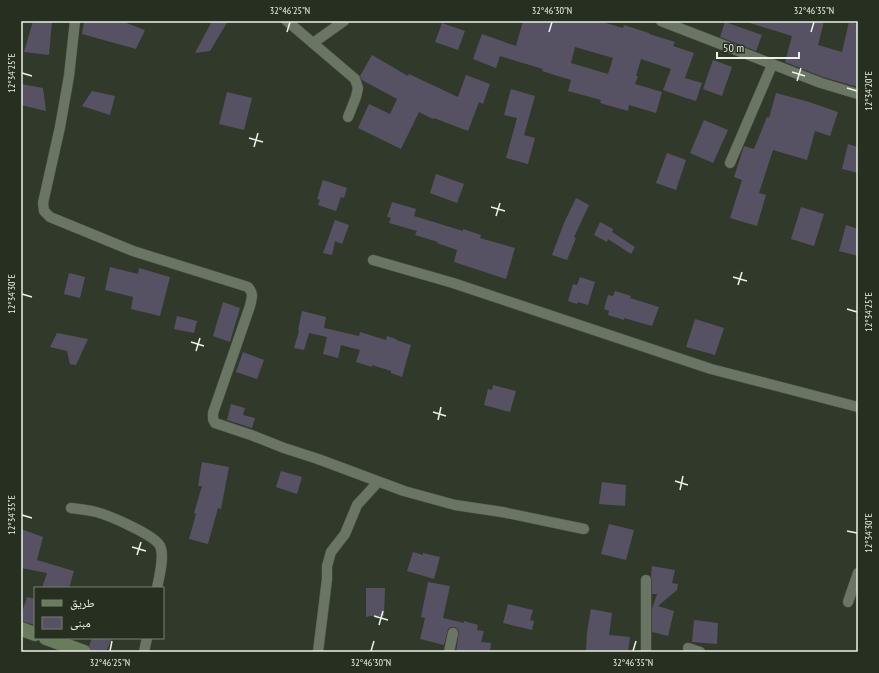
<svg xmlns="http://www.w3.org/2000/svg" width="879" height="673" viewBox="0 0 879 673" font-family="'PT Sans Narrow','Noto Naskh Arabic',sans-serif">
<rect width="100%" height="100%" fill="#313a2a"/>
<g fill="#575164" fill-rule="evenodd">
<path d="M33,21H52L49,55L24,52Z"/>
<path d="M84,21H121L145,30L136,49L82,34Z"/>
<path d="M212,21H228L210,51L195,53Z"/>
<path d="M523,21H599L623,28L624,25L649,33V34L675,42L673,46L694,53L685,78L702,83L696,101L683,97L663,90L671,69L641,59L636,76H638L635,84L662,92L656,113L629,105L628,111L600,103L601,100L568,91L571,80L542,71L543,69L500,56L496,68L473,59L482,34L516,46ZM575,47L613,58L608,74L571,63Z"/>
<path d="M750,21H824L818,45L842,52L849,22L858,24V87L823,77L785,62L792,36L750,23Z"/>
<path d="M725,22L762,35L756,51L720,37Z"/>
<path d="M442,23L465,31L458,50L435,42Z"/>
<path d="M372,55L408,76L409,74L458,97L466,75L490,84L483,104L479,102L468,131L434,118L433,119L419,112L401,149L358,128L369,104L390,114L397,99L362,80L360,76Z"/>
<path d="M713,60L732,67L722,96L703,89Z"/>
<path d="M21,84L43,88L46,111L21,105Z"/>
<path d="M511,89L535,96L524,135L535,138L528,164L506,158L517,118L504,115Z"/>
<path d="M92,91L115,96L110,115L82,106Z"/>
<path d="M227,92L252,98L244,130L219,124Z"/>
<path d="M776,93L809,102L838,112L830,136L815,131L807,160L773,150L759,193L766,195L757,226L730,218L742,180L734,177L744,146L754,149L767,117L769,118Z"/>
<path d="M704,120L728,130L713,163L690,153Z"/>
<path d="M848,144L858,147V173L842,169Z"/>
<path d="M667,153L686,160L676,190L656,183Z"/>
<path d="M436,174L464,184L457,203L430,193Z"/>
<path d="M323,180L347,188L344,198L341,197L336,211L318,205L320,200L317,199Z"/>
<path d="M576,198L589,205L574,237L576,238L567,260L552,255L564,223Z"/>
<path d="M392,202L416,209L414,216L463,231V229L481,235L480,238L515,248L506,279L454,262L457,250L437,243L438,242L415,235L417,231L389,223L391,218L387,217Z"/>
<path d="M801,207L824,214L814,246L791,239Z"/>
<path d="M335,220L349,225L342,244L335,241L332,255L323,253Z"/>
<path d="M600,222L613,229L612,232L635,247L631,254L608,239L607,242L594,235Z"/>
<path d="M846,225L858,229V256L839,251Z"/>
<path d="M110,267L138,274L139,268L170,277L160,316L131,309L133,297L105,290Z"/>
<path d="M69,273L85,277L80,298L64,294Z"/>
<path d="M580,277L595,282L588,305L578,302L577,304L568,301L573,284L577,285Z"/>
<path d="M615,291L631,296L630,298L659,307L652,326L624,318V320L608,315L609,311L604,309L608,295L613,296Z"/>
<path d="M223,302L240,308L230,342L213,336Z"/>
<path d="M302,311L326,317L324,328L359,336L360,332L386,340L387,336L396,339V340L411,345L402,377L391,373V371L372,365V367L356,362L360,350L341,345L338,358L323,354L327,337L309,333L304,350L294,348L299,331L298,330Z"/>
<path d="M177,316L197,321L194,333L174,329Z"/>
<path d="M695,319L724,328L715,355L686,347Z"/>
<path d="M57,333L88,339L76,365L70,364L67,351L50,347Z"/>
<path d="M243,352L264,360L257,379L236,372Z"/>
<path d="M493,385L516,391L510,412L484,405L488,389L492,390Z"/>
<path d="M231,404L245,408L243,415L255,418L252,428L227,420Z"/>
<path d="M202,462L229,467L221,509L218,508L208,544L189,539L196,514L194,513L202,486H198Z"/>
<path d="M281,471L302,477L297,494L276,487Z"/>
<path d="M602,482L626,485L625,506L599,504Z"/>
<path d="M609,524L634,530L626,560L601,554Z"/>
<path d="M21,529L43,537L37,560L74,571L69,588H42L47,573L21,568Z"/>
<path d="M413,552L423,555V553L440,557L434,579L407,571Z"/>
<path d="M652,566L675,570L672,583L678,584L677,590L658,606L674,611L668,636L652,632V609L657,594H652V580L651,576Z"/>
<path d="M428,582L450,586L443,618L464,623V621L478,625L477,630L484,631L481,642L491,643L490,652H456L459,631L457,628L454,627H451L448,629L444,645L420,639L425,618L421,617Z"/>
<path d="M366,588H385L384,616H370L366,617Z"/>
<path d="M27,597L35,599V625L21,621V615Z"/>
<path d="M508,604L533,610L530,620L534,621L532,630L503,623Z"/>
<path d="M591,609L612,613L609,635L630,637L628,652H589V651H586L587,632Z"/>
<path d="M694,620L718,623L717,644L692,642Z"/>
<path d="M92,638H112L106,652H96L92,651L89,646Z"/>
</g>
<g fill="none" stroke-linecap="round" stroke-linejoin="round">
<defs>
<g id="street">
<path d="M75,21L69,76L60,127L43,203L44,211L50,217L133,251L248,287C254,294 252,297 250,306L213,413V419L215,423L251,435L284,448L318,459L404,491L455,505L502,512L584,529"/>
<path d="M287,21L355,79L358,88L356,97L348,117"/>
<path d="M661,21L821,83L858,94"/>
<path d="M313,43L344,21"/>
<path d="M730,163L772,65"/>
<path d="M373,260L453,283L711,369L858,407"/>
<path d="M71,508C79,509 88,510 96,512C108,515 155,535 160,546C165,556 159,577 157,588"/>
<path d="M848,602L858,573"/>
<path d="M688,648L700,652"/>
<path d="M144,652L147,638"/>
<path d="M318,652L327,579V566L331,552L345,534L357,505L378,482"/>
<path d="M449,652L453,633"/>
<path d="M646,652V580"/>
</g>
<g id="secondary">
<path d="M21,629L35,634"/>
<path d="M46,638L84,652"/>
</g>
</defs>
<use href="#street" stroke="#50574a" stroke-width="11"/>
<use href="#secondary" stroke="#50574a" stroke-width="15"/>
<use href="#street" stroke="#6a7563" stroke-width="10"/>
<use href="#secondary" stroke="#697c5b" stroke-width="14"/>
</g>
<path fill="none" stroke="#ecf2e8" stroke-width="1.5" d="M287,32L290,22M549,32L552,22M811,32L814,22M792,72L805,76M22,73L32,76M797,81L801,68M847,88L857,91M249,138L263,142M254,147L258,133M491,207L505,211M496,216L500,203M733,277L747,281M738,285L742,272M22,294L32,297M847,309L857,312M191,342L204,346M196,351L200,338M433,412L446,416M438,420L441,407M675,481L688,485M680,490L683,476M22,515L32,518M847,531L857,533M132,547L146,551M137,555L141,542M374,616L388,620M379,625L383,611M110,651L112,641M371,651L374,641M633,651L636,641"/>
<rect width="879" height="673" fill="none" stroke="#273020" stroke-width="44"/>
<rect x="34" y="587" width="130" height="52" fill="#273020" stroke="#767e70"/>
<rect x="42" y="600" width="20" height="6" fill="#697c5b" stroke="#767e70"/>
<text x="70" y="607" font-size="12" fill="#ecf2e8">طريق</text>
<rect x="42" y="617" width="20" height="12" fill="#575164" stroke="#767e70"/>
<text x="70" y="627" font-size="12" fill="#ecf2e8">مبنى</text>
<path d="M717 52v6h82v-6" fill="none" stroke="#ecf2e8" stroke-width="2"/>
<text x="723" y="52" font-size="12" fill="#ecf2e8" stroke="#273020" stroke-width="3" paint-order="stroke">50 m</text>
<rect x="22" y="22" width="835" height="629" fill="none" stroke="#ecf2e8" stroke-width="1.5"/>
<g font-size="10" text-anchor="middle" fill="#ecf2e8">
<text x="290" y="14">32°46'25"N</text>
<text x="552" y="14">32°46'30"N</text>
<text x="814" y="14">32°46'35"N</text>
<text transform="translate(11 73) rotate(-90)" y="4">12°34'25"E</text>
<text transform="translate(868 91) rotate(-90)" y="4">12°34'20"E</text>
<text transform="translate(11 294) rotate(-90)" y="4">12°34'30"E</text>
<text transform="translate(868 312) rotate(-90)" y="4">12°34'25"E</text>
<text transform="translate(11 515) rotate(-90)" y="4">12°34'35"E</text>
<text transform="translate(868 533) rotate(-90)" y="4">12°34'30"E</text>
<text x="110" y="666">32°46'25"N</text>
<text x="371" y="666">32°46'30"N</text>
<text x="633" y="666">32°46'35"N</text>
</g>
</svg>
